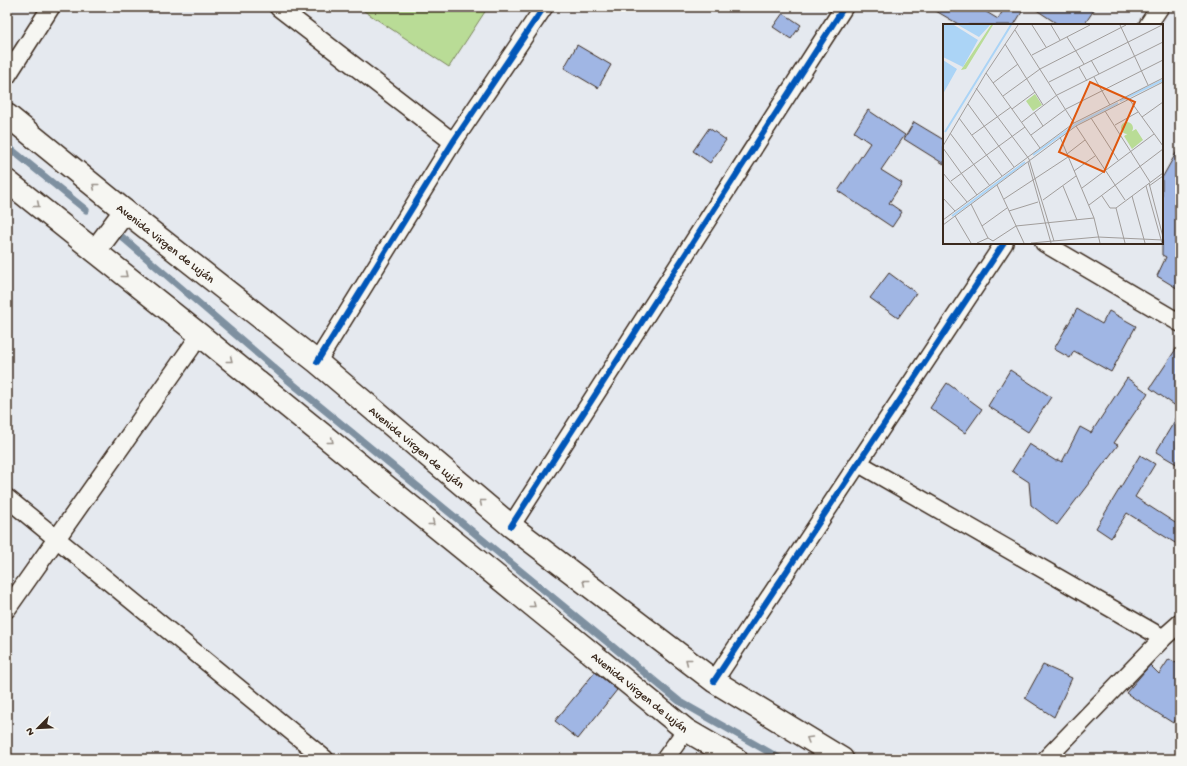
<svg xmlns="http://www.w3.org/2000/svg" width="1187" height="766" viewBox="0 0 1187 766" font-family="'Gochi Hand',sans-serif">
<rect width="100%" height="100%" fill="#e5e9ef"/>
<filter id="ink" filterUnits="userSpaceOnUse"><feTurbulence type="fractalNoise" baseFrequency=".025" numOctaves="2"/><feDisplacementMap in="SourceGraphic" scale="8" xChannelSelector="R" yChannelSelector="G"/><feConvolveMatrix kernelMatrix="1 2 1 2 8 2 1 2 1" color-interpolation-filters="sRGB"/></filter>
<g filter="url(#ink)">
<path fill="#b9dc96" stroke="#7a835a" d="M358,7H488L449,67Z"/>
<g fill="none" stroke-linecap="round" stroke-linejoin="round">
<g stroke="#7e90a0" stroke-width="7">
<path d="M7,146L86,210"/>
<path d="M122,237L288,380L679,701L781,759"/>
</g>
</g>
<g fill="#a0b6e4" stroke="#3b2a1e">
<path d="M929,7H978L998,19L1005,7H1025L1014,25H960Z"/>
<path d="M1032,7H1096L1084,25H1059Z"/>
<path d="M783,13L801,25L791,39L773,27Z"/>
<path d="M577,45L611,65L598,88L564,68Z"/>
<path d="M868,110L905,135L881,170L902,183L889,203L902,212L892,227L838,191L870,143L854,132Z"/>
<path d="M914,122L944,140V164L904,139Z"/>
<path d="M709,128L726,140L710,163L693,151Z"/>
<path d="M1180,146V290L1157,276L1166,257L1162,255V178Z"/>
<path d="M889,273L916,293L898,318L870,298Z"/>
<path d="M1077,309L1102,324L1109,311L1136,326L1111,372L1074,351L1070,358L1054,349Z"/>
<path d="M1180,343V409L1150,388Z"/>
<path d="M1010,370L1051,397L1028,432L988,406Z"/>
<path d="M1127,378L1148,393L1114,443L1118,445L1057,525L1031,505L1029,482L1012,471L1029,444L1056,461L1058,460L1062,462L1080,427L1091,433Z"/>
<path d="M947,383L982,409L965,433L930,408Z"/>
<path d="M1180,412V466L1156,452Z"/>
<path d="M1140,455L1155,464L1135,497L1180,526V546L1127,513L1111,538L1096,528Z"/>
<path d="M1169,659L1180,665V715L1173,723L1126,693L1150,665L1159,674Z"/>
<path d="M1043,665L1072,678L1054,717L1025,698Z"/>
<path d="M595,672L617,690L578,739L555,721Z"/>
</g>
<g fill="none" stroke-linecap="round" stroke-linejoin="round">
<defs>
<g id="minor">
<path d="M278,7L453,142"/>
<path d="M1148,25L1160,7"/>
<path d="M7,76L51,7"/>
<path d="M1044,243L1180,323"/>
<path d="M317,362L453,142L544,7"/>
<path d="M858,463L1163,638"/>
<path d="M7,498L325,759"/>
<path d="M511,526L844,7"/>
<path d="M7,609L200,335"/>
<path d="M714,681L1004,243"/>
<path d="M665,759L686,730"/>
<path d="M1046,759L1163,638L1180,623"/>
</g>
<g id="secondary">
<path d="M7,115L125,211L317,362L511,526L714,681L842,759"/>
<path d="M7,181L200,335L686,730L736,759"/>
<path d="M95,251L125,211"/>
</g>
</defs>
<use href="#minor" stroke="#3b2a1e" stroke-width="20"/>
<use href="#secondary" stroke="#3b2a1e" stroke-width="25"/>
<use href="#minor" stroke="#f6f6f2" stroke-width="17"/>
<use href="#secondary" stroke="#f6f6f2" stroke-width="22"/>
<defs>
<g id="cycleway">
<path d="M317,362L453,142L544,7"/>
<path d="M511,526L844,7"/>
<path d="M714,681L1004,243"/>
</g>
</defs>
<use href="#cycleway" stroke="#f6f6f2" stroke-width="8"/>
<use href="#cycleway" stroke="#0057b8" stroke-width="6"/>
</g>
<defs><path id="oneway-chevron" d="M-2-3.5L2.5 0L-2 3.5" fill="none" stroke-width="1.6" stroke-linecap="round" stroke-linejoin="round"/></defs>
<g stroke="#989088">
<use href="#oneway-chevron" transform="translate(95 186) rotate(-141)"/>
<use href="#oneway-chevron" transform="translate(37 205) rotate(39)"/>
<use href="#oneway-chevron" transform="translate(125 275) rotate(39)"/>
<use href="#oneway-chevron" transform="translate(230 360) rotate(39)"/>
<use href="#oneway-chevron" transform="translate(331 441) rotate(39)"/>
<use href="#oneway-chevron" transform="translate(482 502) rotate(-141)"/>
<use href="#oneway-chevron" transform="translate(432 523) rotate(39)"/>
<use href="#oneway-chevron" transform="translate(585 582) rotate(-142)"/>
<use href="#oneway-chevron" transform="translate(533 605) rotate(39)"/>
<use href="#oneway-chevron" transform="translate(688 661) rotate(-142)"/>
<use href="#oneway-chevron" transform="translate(809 739) rotate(-149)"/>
</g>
</g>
<g text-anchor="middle" stroke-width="3" stroke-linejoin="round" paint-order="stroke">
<g font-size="12" fill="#3b2a1e" stroke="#f6f6f2">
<text transform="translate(166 243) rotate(38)" y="4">Avenida Virgen de Luján</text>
<text transform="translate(417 447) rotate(40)" y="4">Avenida Virgen de Luján</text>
<text transform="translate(640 692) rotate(39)" y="4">Avenida Virgen de Luján</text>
</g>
</g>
<g transform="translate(943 24)">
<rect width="220" height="220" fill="#e5e9ef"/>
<path d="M48,1H50L23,45L18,46ZM92,70L99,81L90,87L83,77ZM178 104a6 6 0 1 1 12 0a6 6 0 1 1-12 0ZM193,105L200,116L189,125L181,112Z" fill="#b9dc96"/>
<path d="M0,1H11L35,16L20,43L0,33ZM15,1H47L36,13ZM0,36L14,45L0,70Z" fill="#abd4f6"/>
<path fill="none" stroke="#abd4f6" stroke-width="2" d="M177,77L220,56M2,108L68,1M90,131L133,100L175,79M9,192L82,138"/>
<path fill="none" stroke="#a19d9b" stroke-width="1" d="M89,1L103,23M108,1L117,16M177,1L205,61M72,6L131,99M124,13L141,40M62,20L100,81M89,31L147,1M148,36L156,50M136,43L144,57M43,49L97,124M151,53L167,81M106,58L219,1M50,59L75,40M33,64L86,135L111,217M60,72L97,45L183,1M186,75L220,122M25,80L71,143M69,85L92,68M162,87L207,158M91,88L100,102M199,93L220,78M16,94L59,152M148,94L175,136M79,98L114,71L220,18M172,101L195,88M133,102L182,176M7,109L47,162M29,111L68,83M88,111L123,85L220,36M117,113L151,194L157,219M0,122L43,49L75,1M0,124L34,171M124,130L142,116M85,138L108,219M131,147L152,132M0,149L24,178M8,157L82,103M206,159L220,213M54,161L81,219M120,162L134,196M203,162L219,219M206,162L220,152M139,164L211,110M159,172L167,184H173L220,149M189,172L202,219M0,174L12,187M61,175L125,133M100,176L133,152M28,180L45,214M146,181L220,125M173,184L182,219M66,187L95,178M12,192L28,219M0,196L131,99L220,54M0,201L133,102L220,58M39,202L64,184M34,219L45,214L50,217L73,202L151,194M88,219L155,213L220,216"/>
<path fill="#df570d" fill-opacity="0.15" stroke="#df570d" stroke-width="2" d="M147,58L192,78L161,148L116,128Z"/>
<rect width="220" height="220" fill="none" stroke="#3b2a1e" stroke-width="2"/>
</g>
<rect width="1187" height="766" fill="none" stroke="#f6f6f2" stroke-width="24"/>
<rect x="12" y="12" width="1163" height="742" fill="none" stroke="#3b2a1e" stroke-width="1.5" filter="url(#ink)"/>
<g transform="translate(38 728) rotate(246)" stroke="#f6f6f2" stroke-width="3" paint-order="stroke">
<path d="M0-3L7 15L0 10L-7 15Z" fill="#3b2a1e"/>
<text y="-6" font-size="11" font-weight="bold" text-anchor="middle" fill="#3b2a1e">N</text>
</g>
</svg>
